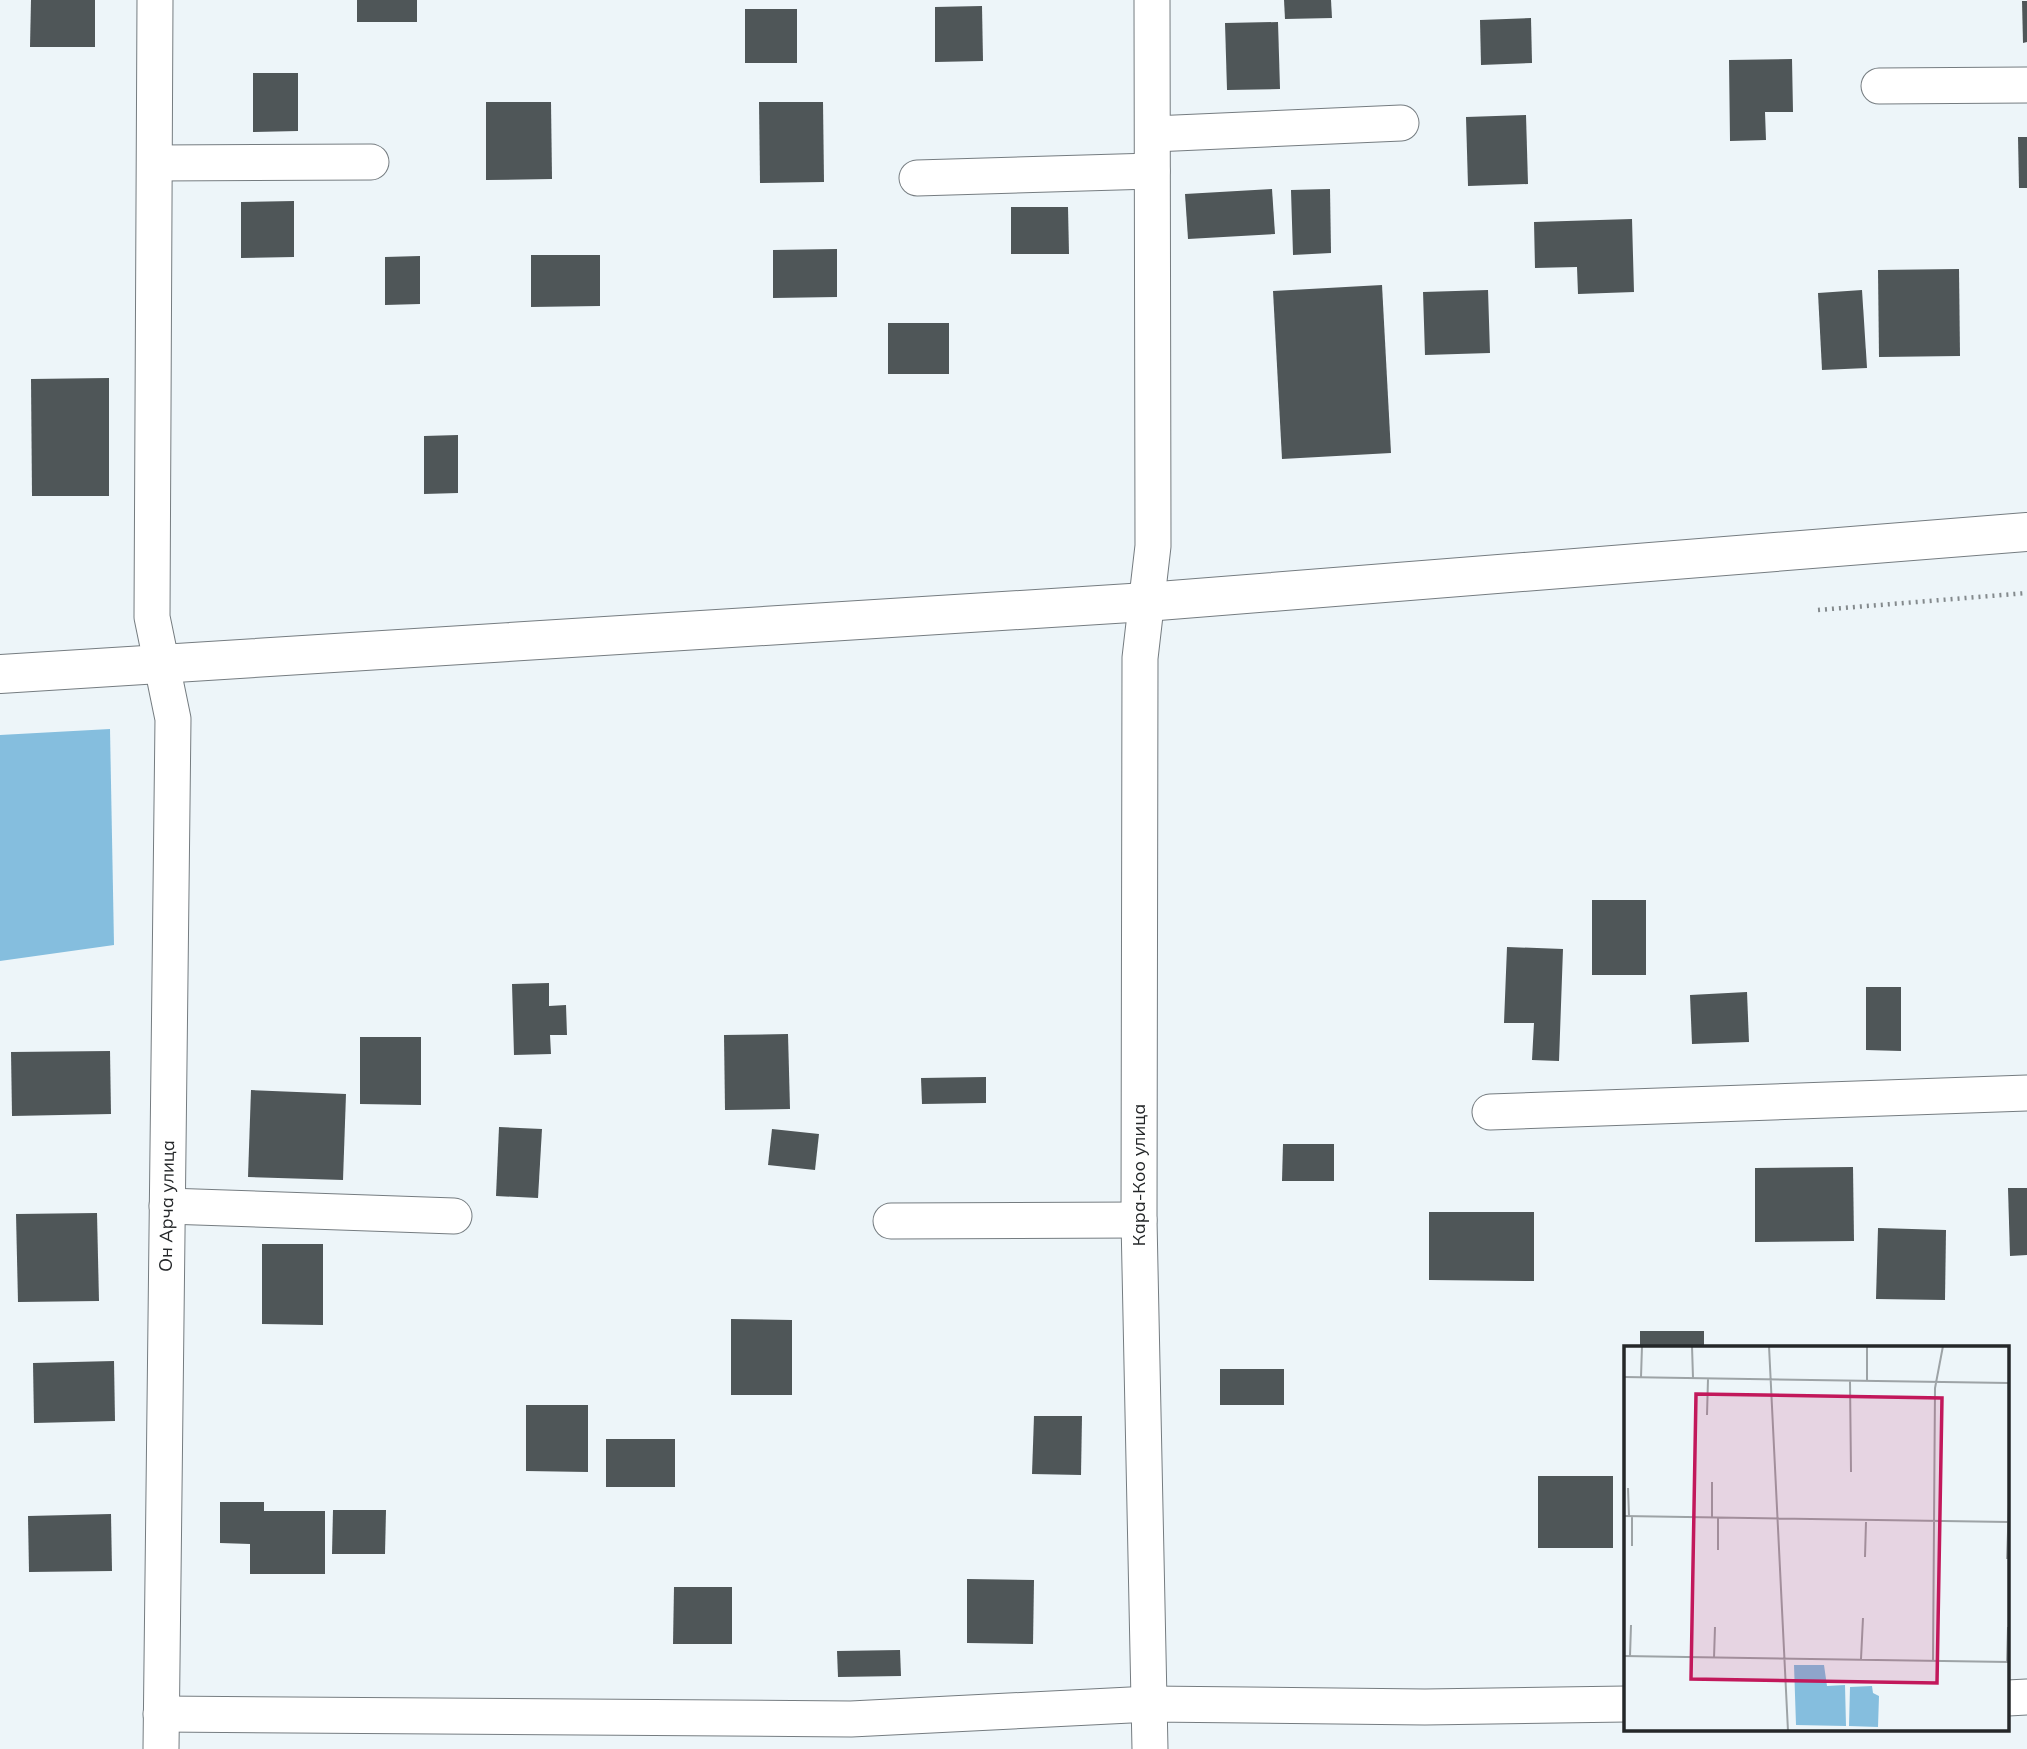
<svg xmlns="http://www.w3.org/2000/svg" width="2027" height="1749" viewBox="0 0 2027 1749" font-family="Mulish,sans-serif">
<rect width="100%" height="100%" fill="#edf5f9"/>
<path fill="#85bede" d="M110,729L114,945L0,961V735Z"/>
<g fill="#4f5658">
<path d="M31,0H95V47H30Z"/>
<rect x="357" y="0" width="60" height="22"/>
<path d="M1284,0H1331L1332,18L1285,19Z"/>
<path d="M2022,1H2027V42L2023,43Z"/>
<path d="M982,6L983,61L935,62V7Z"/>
<rect x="745" y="9" width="52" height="54"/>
<path d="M1531,18L1532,63L1481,65L1480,20Z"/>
<path d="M1278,22L1280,89L1227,90L1225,23Z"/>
<path d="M1792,59L1793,112H1765L1766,140L1730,141L1729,60Z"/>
<path d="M253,73H298V131L253,132Z"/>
<path d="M486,102H551L552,179L486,180Z"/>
<path d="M759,102H823L824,182L760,183Z"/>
<path d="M1526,115L1528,184L1468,186L1466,117Z"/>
<path d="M2018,137H2027V188H2019Z"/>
<path d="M1272,189L1275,234L1188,239L1185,194Z"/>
<path d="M1330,189L1331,253L1293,255L1291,190Z"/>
<path d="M294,201V257L241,258V202Z"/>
<path d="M1011,207H1068L1069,254H1011Z"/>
<path d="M1632,219L1634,292L1578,294L1577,267L1535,268L1534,222Z"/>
<path d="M837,249V297L773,298V250Z"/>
<path d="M531,255H600V306L531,307Z"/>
<path d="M420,256V304L385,305V257Z"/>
<path d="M1959,269L1960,356L1879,357L1878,270Z"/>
<path d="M1382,285L1391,453L1282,459L1273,291Z"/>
<path d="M1488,290L1490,353L1425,355L1423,292Z"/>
<path d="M1862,290L1867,368L1822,370L1818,293Z"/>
<rect x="888" y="323" width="61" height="51"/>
<path d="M109,378V496H32L31,379Z"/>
<path d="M458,435V493L424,494V436Z"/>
<rect x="1592" y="900" width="54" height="75"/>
<path d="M1507,947L1563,949L1559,1061L1532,1060L1534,1023H1504Z"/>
<path d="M549,983V1006L566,1005L567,1035H550L551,1054L514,1055L512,984Z"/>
<path d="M1866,987H1901V1051L1866,1050Z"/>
<path d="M1747,992L1749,1042L1692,1044L1690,995Z"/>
<path d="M788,1034L790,1109L725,1110L724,1035Z"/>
<path d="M360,1037H421V1105L360,1104Z"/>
<path d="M110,1051L111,1114L12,1116L11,1052Z"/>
<path d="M986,1077V1103L922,1104L921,1078Z"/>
<path d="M251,1090L346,1094L343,1180L248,1177Z"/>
<path d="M499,1127L542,1129L538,1198L496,1196Z"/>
<path d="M772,1129L819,1134L815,1170L768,1165Z"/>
<path d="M1283,1144H1334V1181H1282Z"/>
<path d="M1853,1167L1854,1241L1755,1242V1168Z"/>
<path d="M2008,1188H2027V1255L2010,1256Z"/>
<path d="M1429,1212H1534V1281L1429,1280Z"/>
<path d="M97,1213L99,1301L18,1302L16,1214Z"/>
<path d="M1878,1228L1946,1230L1945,1300L1876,1299Z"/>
<path d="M262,1244H323V1325L262,1324Z"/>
<path d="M731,1319L792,1320V1395H731Z"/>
<rect x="1640" y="1331" width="64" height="17"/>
<path d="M114,1361L115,1421L34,1423L33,1363Z"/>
<rect x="1220" y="1369" width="64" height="36"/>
<path d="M526,1405H588V1472L526,1471Z"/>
<path d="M1034,1416H1082L1081,1475L1032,1474Z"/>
<rect x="606" y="1439" width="69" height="48"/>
<rect x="1538" y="1476" width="75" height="72"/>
<path d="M220,1502H264V1511H325V1574H250V1544L220,1543Z"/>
<path d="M333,1510H386L385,1554H332Z"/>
<path d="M111,1514L112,1571L29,1572L28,1516Z"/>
<path d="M967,1579L1034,1580L1033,1644L967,1643Z"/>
<path d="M674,1587H732V1644H673Z"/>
<path d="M900,1650L901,1676L838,1677L837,1651Z"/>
</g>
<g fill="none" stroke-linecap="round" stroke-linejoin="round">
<defs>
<g id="street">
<path d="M155,0L152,617L173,719L161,1749"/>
<path d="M1879,86L2027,85"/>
<path d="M1153,134L1401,123"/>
<path d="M155,163L371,162"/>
<path d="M917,178L1152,171"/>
<path d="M1490,1112L2027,1093"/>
<path d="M167,1206L454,1216"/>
<path d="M891,1221L1139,1220"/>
<path d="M2008,1698L2027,1697"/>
<path d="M161,1714L851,1719L1150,1704L1425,1707L1626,1704"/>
<path d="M1150,1749L1139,1220L1140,658L1153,546L1152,0"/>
</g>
<path id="secondary" d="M0,674L1146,602L2027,532"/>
</defs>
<use href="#street" stroke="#757c80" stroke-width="37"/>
<use href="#secondary" stroke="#757c80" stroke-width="40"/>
<path stroke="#848a8d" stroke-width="4.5" stroke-dasharray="2 5" stroke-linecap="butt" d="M1818,610L2027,593"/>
<use href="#street" stroke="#fff" stroke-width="35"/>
<use href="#secondary" stroke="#fff" stroke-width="38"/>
</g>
<g text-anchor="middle" stroke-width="7" stroke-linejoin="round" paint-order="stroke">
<g font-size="18" fill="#242729" stroke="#fff">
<text transform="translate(1139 1175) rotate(-90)" y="6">Кара-Коо улица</text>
<text transform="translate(167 1206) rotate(-89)" y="6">Он Арча улица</text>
</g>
</g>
<g transform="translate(1624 1346)">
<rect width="385" height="385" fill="#edf5f9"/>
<path d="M170,319H200L203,340L221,339L222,380L172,379ZM248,340L249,347L255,350L254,381L225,380L226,341Z" fill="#85bede"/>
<path fill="none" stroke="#9da3a6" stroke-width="2" d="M68,0L69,32M145,0L164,385M243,0V35M0,31L385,37M17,31L18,0M226,35L227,126M83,69L84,33M88,136V171M4,142L5,170M0,170L385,176M94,171V204M8,200V170M241,211L242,176M383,213L385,159M0,310L385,316M6,310L7,279M90,312L91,281M237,313L239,272M309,315L311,42L319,0M383,316L384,281"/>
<path fill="#c2185b" fill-opacity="0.15" stroke="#c2185b" stroke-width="3.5" d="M72,48L318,52L313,337L67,333Z"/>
<rect width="385" height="385" fill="none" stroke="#242729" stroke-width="3.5"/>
</g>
</svg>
